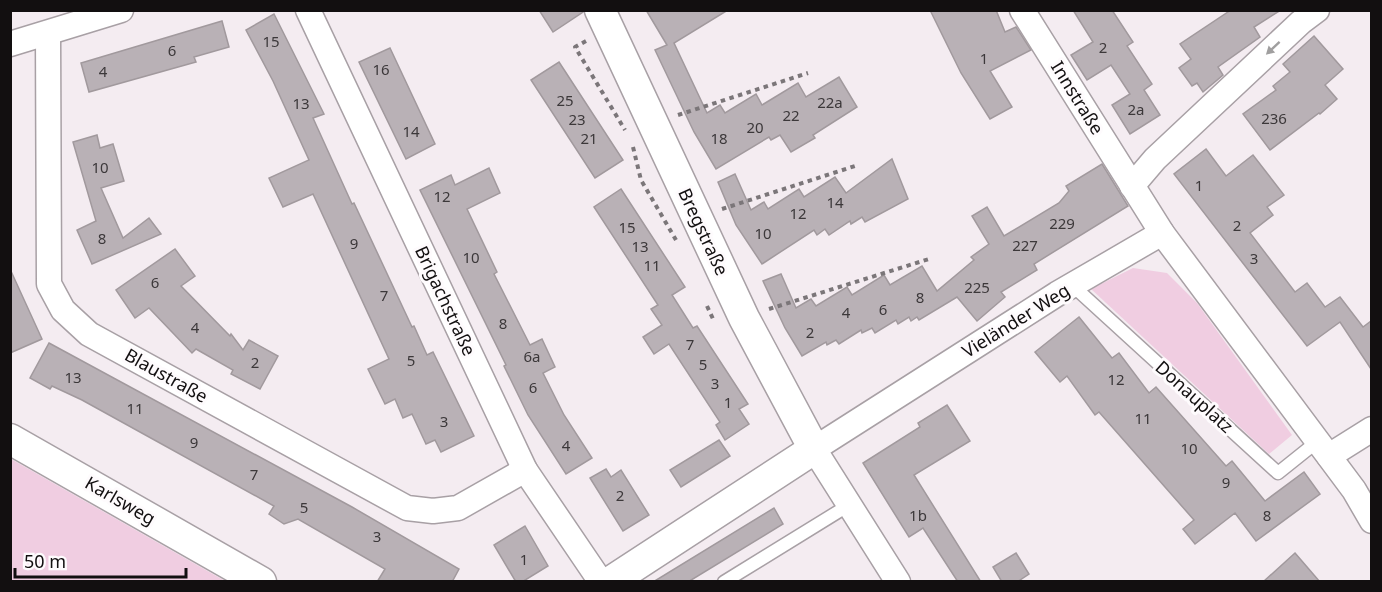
<svg xmlns="http://www.w3.org/2000/svg" width="1382" height="592" viewBox="0 0 1382 592" font-family="'Noto Sans',sans-serif">
<rect width="100%" height="100%" fill="#f4ecf1"/>
<g fill="#f0cde1">
<path d="M1133,268L1167,273L1197,303L1292,435L1269,454L1091,289Z"/>
<path d="M11,459L225,581H11Z"/>
</g>
<g fill="#b9b1b6" stroke="#a1999d" stroke-width="1.5">
<path d="M539,10H583V12L553,32Z"/>
<path d="M646,10H728L674,43L707,113L720,105L725,113L756,94L762,105L798,83L806,97L839,77L857,107L813,135L815,138L791,152L780,135L771,140L769,137L716,169L694,132L655,50L667,45Z"/>
<path d="M930,10H996L1005,32L1016,27L1031,50L990,71L1012,107L990,119L961,73Z"/>
<path d="M1073,10H1112L1133,42L1127,46L1152,84L1144,90L1160,115L1130,134L1112,105L1130,94L1111,65L1087,80L1071,55L1093,42Z"/>
<path d="M1231,10H1281L1254,27L1260,37L1218,67L1223,75L1203,92L1197,83L1192,86L1179,68L1191,59L1180,44Z"/>
<path d="M274,14L324,114L313,118L352,204L354,203L412,327L414,326L427,355L433,352L474,436L441,452L435,440L426,444L412,414L403,418L395,399L385,404L368,369L389,359L313,194L283,207L269,178L309,160L273,81L246,30Z"/>
<path d="M222,21L229,47L194,57L196,62L89,92L81,63Z"/>
<path d="M1314,36L1343,69L1325,85L1337,99L1320,114L1319,113L1270,150L1243,114L1276,90L1273,86L1290,72L1283,64Z"/>
<path d="M390,48L435,144L406,159L359,62Z"/>
<path d="M559,62L623,160L595,178L531,80Z"/>
<path d="M97,135L100,148L113,144L124,181L101,188L123,238L149,218L161,234L92,264L77,230L96,221L73,142Z"/>
<path d="M1206,149L1226,176L1253,155L1284,195L1267,207L1273,215L1250,233L1295,292L1307,283L1325,307L1340,297L1363,327L1371,321V369L1340,322L1307,346L1174,174Z"/>
<path d="M892,159L908,199L865,222L862,217L851,224L850,221L829,235L825,229L817,235L814,230L762,264L736,225L718,182L735,174L751,210L764,202L768,209L799,189L804,197L835,177L846,193Z"/>
<path d="M1102,164L1128,206L1034,264L1037,270L1001,292L1005,297L977,321L957,297L919,320L917,317L911,321L909,317L898,324L896,320L875,333L872,328L862,333L861,330L839,344L836,340L827,345L826,342L802,356L785,328L763,281L781,274L796,308L811,299L816,306L847,287L852,295L884,275L890,285L922,266L937,291L974,260L971,257L989,244L972,216L987,207L1004,236L1059,203L1069,191L1066,186Z"/>
<path d="M489,168L500,193L467,209L497,272L494,274L530,345L542,339L555,367L543,373L564,415L592,458L566,474L528,415L504,366L506,365L420,190L451,175L455,185Z"/>
<path d="M621,189L685,287L672,295L693,328L697,326L748,404L739,409L749,424L725,440L716,425L720,422L669,344L654,354L643,337L662,325L651,309L658,305L594,207Z"/>
<path d="M175,249L195,276L181,286L230,336L231,334L243,350L249,340L278,356L260,389L231,374L233,370L196,349L192,353L149,308L135,318L116,290Z"/>
<path d="M10,269L42,339L10,353Z"/>
<path d="M1079,317L1112,358L1119,353L1149,393L1156,387L1226,466L1232,461L1265,501L1304,472L1320,494L1256,541L1235,513L1195,544L1183,529L1194,520L1099,412L1095,415L1067,376L1060,382L1035,352Z"/>
<path d="M49,343L352,507L459,569L452,582H377L385,569L298,519L284,524L269,514L274,506L82,400L52,386L50,389L30,378Z"/>
<path d="M947,405L970,441L914,475L981,582H958L923,528L909,537L863,463L920,427L918,423Z"/>
<path d="M719,440L730,456L681,487L670,470Z"/>
<path d="M606,469L611,477L621,470L649,515L623,531L590,478Z"/>
<path d="M774,508L783,524L688,582H653Z"/>
<path d="M525,526L548,566L522,582H516L494,545Z"/>
<path d="M1016,553L1029,574L1017,582H1002L993,567Z"/>
<path d="M1295,553L1320,582H1263Z"/>
</g>
<g fill="none" stroke-linecap="round" stroke-linejoin="round">
<defs>
<g id="service">
<path d="M1072,285L1278,473L1318,441"/>
<path d="M724,582L849,505"/>
</g>
<g id="minor">
<path d="M308,10L525,470L601,582"/>
<path d="M1022,10L1162,233L1354,490L1372,521"/>
<path d="M48,33L49,284L63,310L89,334L407,508L433,511L458,508L525,470"/>
<path d="M10,44L121,10"/>
<path d="M1132,186L1155,159L1301,22L1317,10"/>
<path d="M1329,456L1372,429"/>
<path d="M898,582L814,449L1057,294L1162,233"/>
</g>
<g id="tertiary">
<path d="M600,10L744,318L814,449L610,582"/>
<path d="M10,439L261,582"/>
</g>
</defs>
<use href="#service" stroke="#a8a0a5" stroke-width="15"/>
<use href="#minor" stroke="#a8a0a5" stroke-width="27"/>
<use href="#tertiary" stroke="#a8a0a5" stroke-width="33"/>
<g stroke="#7b7679" stroke-width="4" stroke-dasharray="4.5 4.5" stroke-linecap="butt">
<path d="M586,41L575,47L625,130"/>
<path d="M678,115L808,73"/>
<path d="M633,147L641,180L676,240"/>
<path d="M722,209L855,166"/>
<path d="M707,306L714,321"/>
<path d="M769,309L929,259"/>
</g>
<use href="#service" stroke="#fff" stroke-width="12"/>
<use href="#minor" stroke="#fff" stroke-width="24"/>
<use href="#tertiary" stroke="#fff" stroke-width="30"/>
</g>
<defs><path id="oneway-solid" d="M-6-.8H1V-3.2L6.5 0L1 3.2V.8H-6Z" transform="scale(1.5)"/></defs>
<use fill="#a09f9f" href="#oneway-solid" transform="translate(1273 48) rotate(137)"/>
<g text-anchor="middle" stroke-width="6" stroke-linejoin="round" paint-order="stroke">
<g font-size="15" fill="#3c383a">
<text x="271" y="47">15</text>
<text x="1103" y="53">2</text>
<text x="172" y="56">6</text>
<text x="984" y="64">1</text>
<text x="381" y="75">16</text>
<text x="103" y="77">4</text>
<text x="565" y="106">25</text>
<text x="830" y="108">22a</text>
<text x="301" y="109">13</text>
<text x="1136" y="115">2a</text>
<text x="791" y="121">22</text>
<text x="1274" y="124">236</text>
<text x="577" y="125">23</text>
<text x="755" y="133">20</text>
<text x="411" y="137">14</text>
<text x="589" y="144">21</text>
<text x="719" y="144">18</text>
<text x="100" y="173">10</text>
<text x="1199" y="191">1</text>
<text x="442" y="202">12</text>
<text x="835" y="208">14</text>
<text x="798" y="219">12</text>
<text x="1062" y="229">229</text>
<text x="1237" y="231">2</text>
<text x="627" y="233">15</text>
<text x="763" y="239">10</text>
<text x="102" y="244">8</text>
<text x="354" y="249">9</text>
<text x="1025" y="251">227</text>
<text x="640" y="252">13</text>
<text x="471" y="263">10</text>
<text x="1254" y="264">3</text>
<text x="652" y="271">11</text>
<text x="155" y="288">6</text>
<text x="977" y="293">225</text>
<text x="384" y="301">7</text>
<text x="920" y="303">8</text>
<text x="883" y="315">6</text>
<text x="846" y="318">4</text>
<text x="503" y="329">8</text>
<text x="195" y="333">4</text>
<text x="810" y="338">2</text>
<text x="690" y="350">7</text>
<text x="532" y="362">6a</text>
<text x="411" y="366">5</text>
<text x="255" y="368">2</text>
<text x="703" y="370">5</text>
<text x="73" y="383">13</text>
<text x="1116" y="385">12</text>
<text x="715" y="389">3</text>
<text x="533" y="393">6</text>
<text x="728" y="408">1</text>
<text x="135" y="414">11</text>
<text x="1143" y="424">11</text>
<text x="444" y="427">3</text>
<text x="194" y="448">9</text>
<text x="566" y="451">4</text>
<text x="1189" y="454">10</text>
<text x="254" y="480">7</text>
<text x="1226" y="488">9</text>
<text x="620" y="501">2</text>
<text x="304" y="513">5</text>
<text x="918" y="521">1b</text>
<text x="1267" y="521">8</text>
<text x="377" y="542">3</text>
<text x="524" y="565">1</text>
</g>
<g font-size="18" fill="#120f10" stroke="#fefbfd">
<text transform="translate(1077 98) rotate(58)" y="6">Innstraße</text>
<text transform="translate(703 232) rotate(65)" y="6">Bregstraße</text>
<text transform="translate(445 301) rotate(65)" y="6">Brigachstraße</text>
<text transform="translate(1016 321) rotate(-32)" y="6">Vieländer Weg</text>
<text transform="translate(166 376) rotate(29)" y="6">Blaustraße</text>
<text transform="translate(1194 397) rotate(42)" y="6">Donauplatz</text>
<text transform="translate(120 501) rotate(30)" y="6">Karlsweg</text>
</g>
</g>
<rect width="1382" height="592" fill="none" stroke="#120f10" stroke-width="24"/>
<path d="M15 568v9h171v-9" fill="none" stroke="#120f10" stroke-width="3"/>
<text x="24" y="568" font-size="18" fill="#120f10" stroke="#fefbfd" stroke-width="4.5" paint-order="stroke">50 m</text>
</svg>
